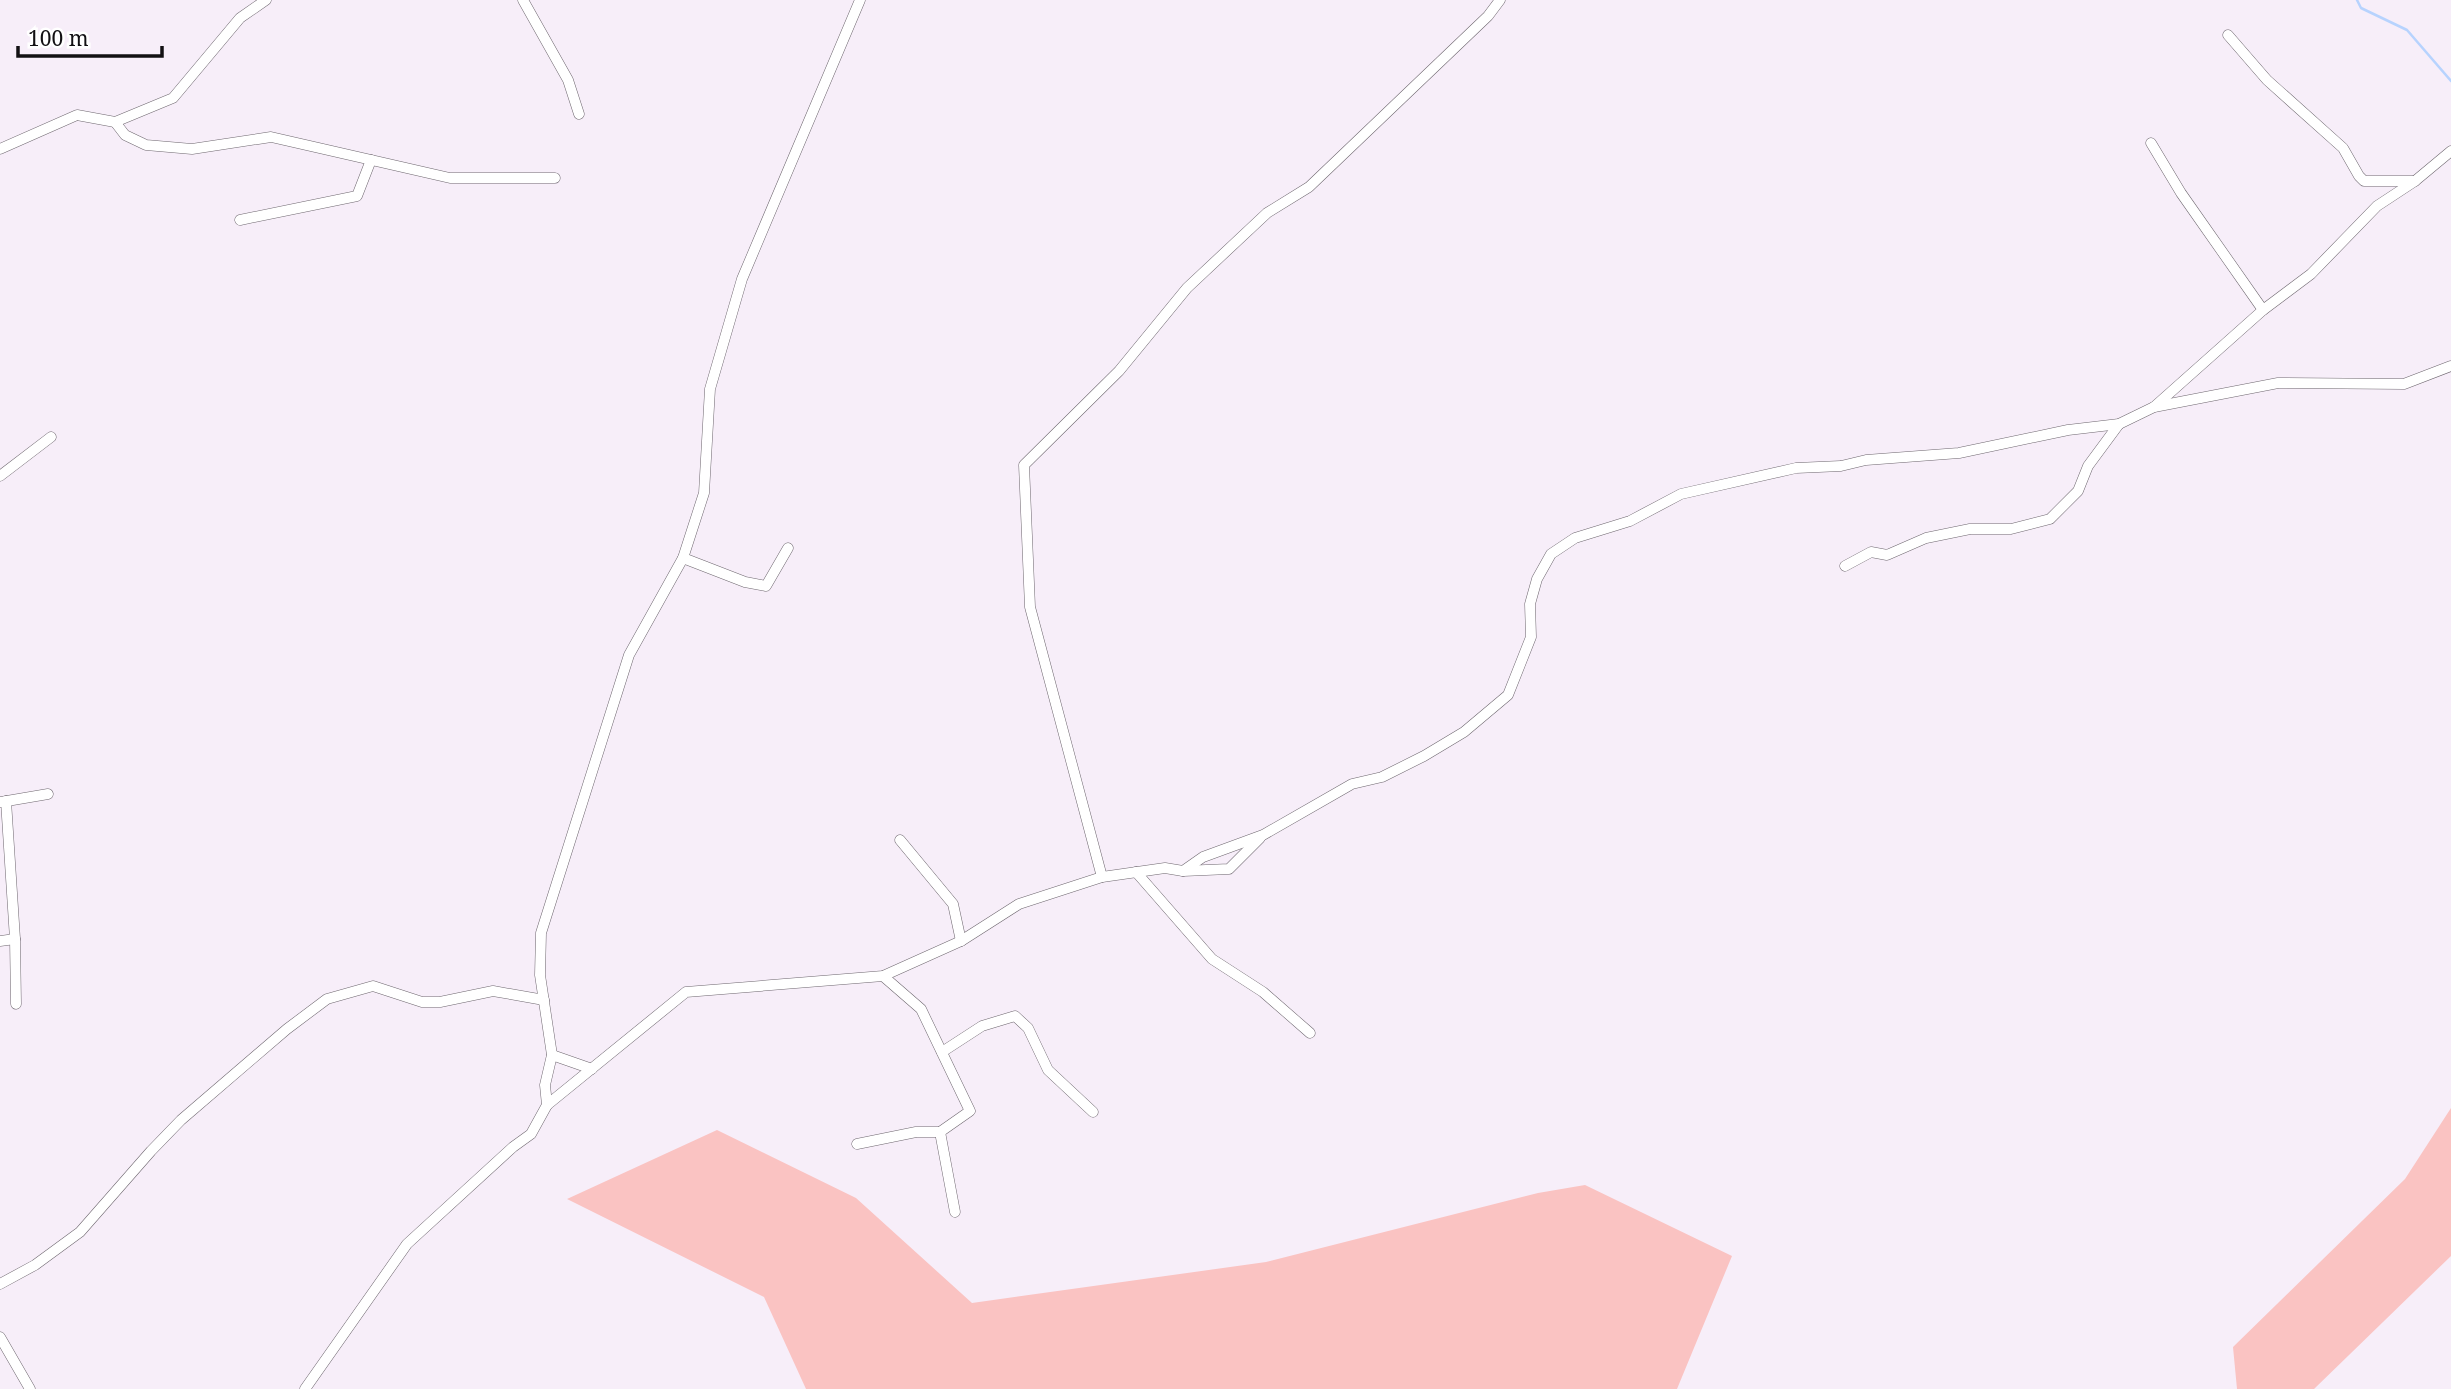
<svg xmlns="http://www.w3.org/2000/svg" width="2451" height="1389" viewBox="0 0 2451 1389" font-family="'Noto Serif',serif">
<rect width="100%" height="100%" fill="#f7eef9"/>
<g fill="#fac3c2">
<path d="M2451,1108V1256L2314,1389H2237L2233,1347L2405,1179Z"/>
<path d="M717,1130L856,1198L972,1303L1266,1262L1538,1193L1585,1185L1732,1256L1677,1389H806L764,1297L567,1199Z"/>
</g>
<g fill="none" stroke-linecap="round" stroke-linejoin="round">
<path stroke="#b7d3fe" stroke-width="2.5" d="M2357,0L2361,8L2407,30L2451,81"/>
<defs>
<g id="minor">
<path d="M523,0L568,80L579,114"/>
<path d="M2228,35L2267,80L2343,148L2359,176L2364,181H2415"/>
<path d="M115,122L125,135L146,145L192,149L271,137L450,178H555"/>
<path d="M2151,143L2181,193L2263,310"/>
<path d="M0,149L77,115L115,122L173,98L240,18L266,0"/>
<path d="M240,220L357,196L371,160"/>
<path d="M2154,407L2263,310L2311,274L2377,206L2415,181L2451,151"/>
<path d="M0,476L51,437"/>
<path d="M683,558L745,582L766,586L788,548"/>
<path d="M1845,566L1871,552L1887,555L1926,538L1970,529H2011L2050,519L2078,491L2088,466L2119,424"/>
<path d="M6,801L15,939L16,1004"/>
<path d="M1,802L48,794"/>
<path d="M900,840L953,904L961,941"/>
<path d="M1183,871L1229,869L1260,838"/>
<path d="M1136,872L1212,959L1263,992L1310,1033"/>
<path d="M1102,877L1030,607L1024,465L1119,371L1187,288L1267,213L1309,187L1488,16L1500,0"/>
<path d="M0,941L15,939"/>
<path d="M942,1052L982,1026L1015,1016L1028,1028L1048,1070L1093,1112"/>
<path d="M552,1055L592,1069"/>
<path d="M547,1105L686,992L883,976L961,941L1019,904L1102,877L1165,868L1183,871L1203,857L1263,835L1352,784L1382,777L1424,756L1464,732L1508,695L1531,637L1530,604L1537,579L1551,554L1575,538L1630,521L1681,494L1796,468L1841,466L1866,460L1959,453L2068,430L2119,424L2154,407L2278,383L2404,384L2451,366"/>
<path d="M940,1132L955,1212"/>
<path d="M857,1144L916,1132H940L970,1111L921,1009L883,976"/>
<path d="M0,1284L35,1265L80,1232L151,1151L181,1120L287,1029L327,999L373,986L422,1002H440L493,991L544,1000"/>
<path d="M0,1337L30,1389"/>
<path d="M305,1389L407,1244L513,1147L531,1134L547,1105L545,1085L552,1055L540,975L541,933L629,655L683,558L704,493L710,389L742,279L860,0"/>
</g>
</defs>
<use href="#minor" stroke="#6e676f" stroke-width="11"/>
<use href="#minor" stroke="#fff" stroke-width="10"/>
</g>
<path d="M18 46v10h144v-10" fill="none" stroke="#121013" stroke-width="3.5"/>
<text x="28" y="46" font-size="21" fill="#121013" stroke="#ffffff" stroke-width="5" paint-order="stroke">100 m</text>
</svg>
